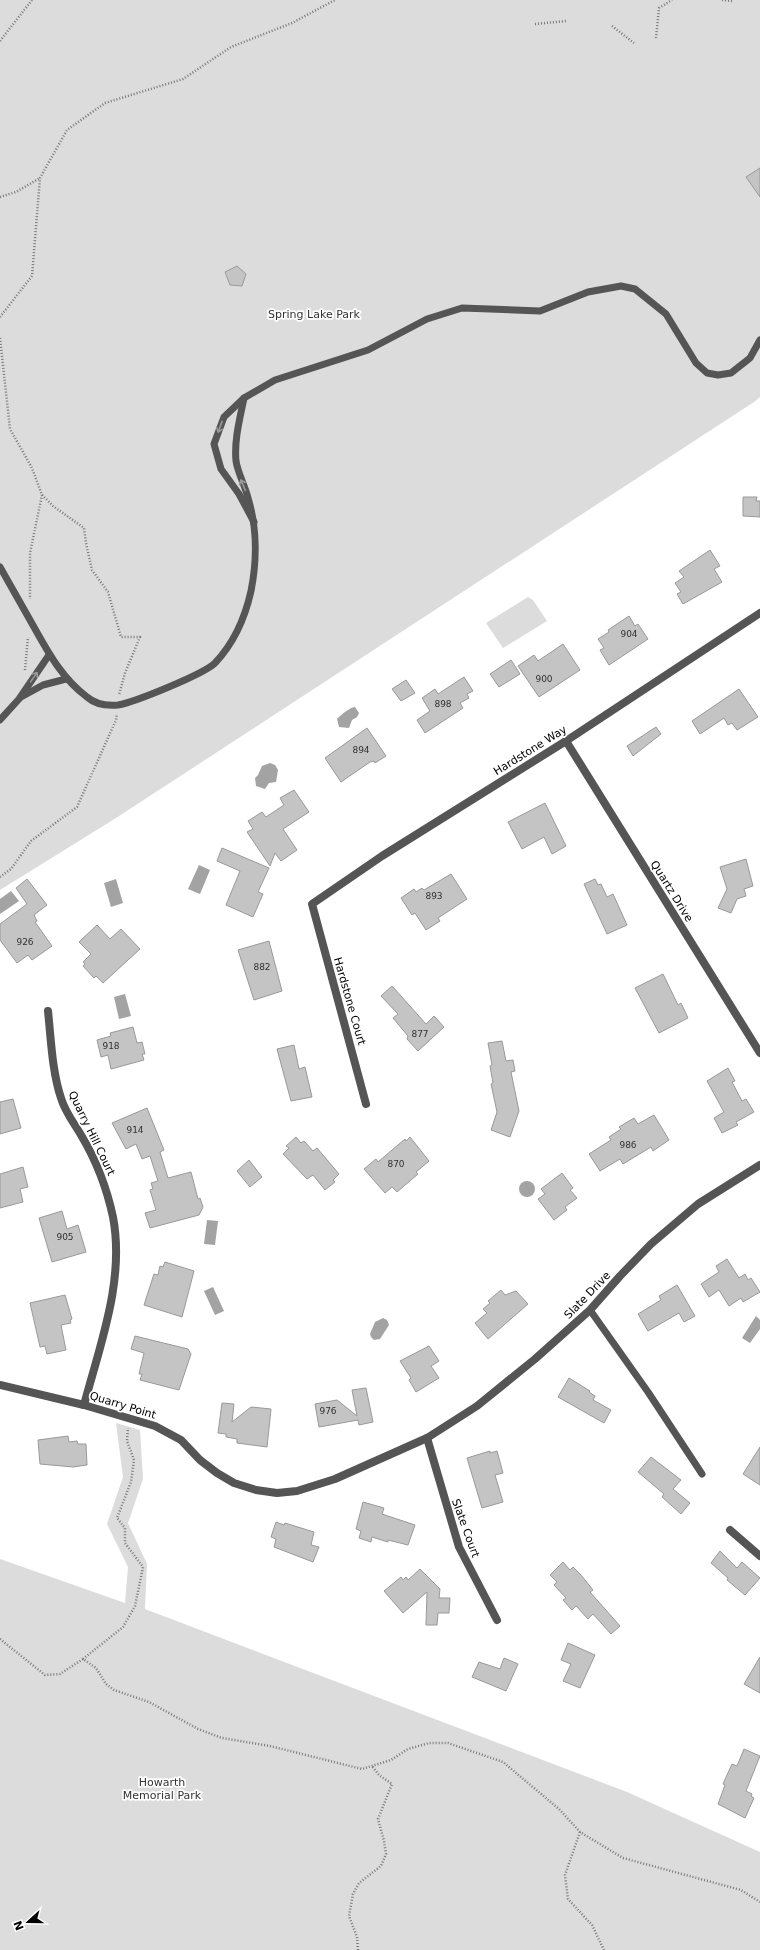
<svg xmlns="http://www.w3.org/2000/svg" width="760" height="1950" viewBox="0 0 760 1950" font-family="'DejaVu Sans',sans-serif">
<rect width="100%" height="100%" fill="#fff"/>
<g fill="#dcdcdc">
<path d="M0,0H760V397L754,402L116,818L0,890Z"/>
<path d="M528,597L533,600L547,621L503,648L486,623Z"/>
<path d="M116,1423L140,1430L143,1479L128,1523L147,1564L145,1609L627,1792L760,1852V1950H0V1559L125,1603L128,1567L107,1524L123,1477Z"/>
</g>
<g fill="#a3a3a3">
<path d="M355,707L359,713L357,717L352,720L349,728L339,727L337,719C342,714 349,708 355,707Z"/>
<path d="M270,763L275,765L278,770L276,782L269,783L265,789L256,786L255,778L258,775L262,766Z"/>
<path d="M199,865L210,870L200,894L188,889Z"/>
<path d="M116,879L123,903L111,907L104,883Z"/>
<path d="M11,891L19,901L0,914V899Z"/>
<path d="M125,994L131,1016L119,1019L114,997Z"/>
<circle cx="527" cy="1189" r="8"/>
<path d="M207,1220L218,1221L215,1245L204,1244Z"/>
<path d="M213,1287L224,1311L215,1315L204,1291Z"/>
<path d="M756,1316L760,1320V1329L750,1343L742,1338Z"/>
<path d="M383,1318L387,1320L389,1325L380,1339L374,1340L371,1337L370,1334L375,1322Z"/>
</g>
<g fill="#c4c4c4" stroke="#999">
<path d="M760,168V197L746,177Z"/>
<path d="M237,266L246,274L242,286L230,285L225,272Z"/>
<path d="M743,497H757L756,501H760V517L743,516Z"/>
<path d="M710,550L720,566L714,569L722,582L683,604L677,594L681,592L675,583L684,577L679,571Z"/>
<path d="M629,616L635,626L638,624L648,639L609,665L600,650L604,648L598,639L609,632L608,630Z"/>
<path d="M563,644L580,670L539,697L518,666L534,655L538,661Z"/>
<path d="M511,660L520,674L499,687L490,674Z"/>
<path d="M464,677L473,691L467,694L469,698L460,703L463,708L425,733L417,720L430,711L422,698L435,689L438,694Z"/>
<path d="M406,680L415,693L401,701L392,689Z"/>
<path d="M739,689L758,717L737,730L732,723L728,725L724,718L700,734L692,721Z"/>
<path d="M656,727L661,734L633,756L627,746Z"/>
<path d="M367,728L386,756L375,763L374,761L370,762L341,782L325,758Z"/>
<path d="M294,790L309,812L283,829L297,850L281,861L275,853L270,866L247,832L253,829L248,821L262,812L266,817L284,805L280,798Z"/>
<path d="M545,803L566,846L552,854L544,837L522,849L508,822Z"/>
<path d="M222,848L269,868L258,892L263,894L253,917L226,905L240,871L217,861Z"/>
<path d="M746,859L753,886L744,889L746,896L737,899L731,913L718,908L727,889L720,867Z"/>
<path d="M451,874L467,899L438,918L440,921L426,930L415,913L412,915L401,898L414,889L416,892L422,888L424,890Z"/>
<path d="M27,879L47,905L34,915L37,921L35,922L52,946L32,960L28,955L17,963L0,940V924L27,904L16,888Z"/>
<path d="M595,879L598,885L601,884L607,897L613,894L627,925L607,934L584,884Z"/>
<path d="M97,925L110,939L121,929L140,949L103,983L96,976L94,978L83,966L85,964L83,962L91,954L79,942Z"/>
<path d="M269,941L282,991L254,1000L238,950Z"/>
<path d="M663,974L678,1005L681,1003L688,1018L659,1033L635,988Z"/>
<path d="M392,986L426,1024L434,1016L444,1027L418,1051L407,1039L408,1036L393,1018L398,1014L381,996Z"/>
<path d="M133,1027L137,1043L142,1042L145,1054H142L144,1060L111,1069L108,1055L101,1057L97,1040L111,1036L110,1033Z"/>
<path d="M502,1041L506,1061L513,1060L515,1071L511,1072L519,1111L510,1137L491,1130L497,1112L491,1084L493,1083L490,1066L492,1065L488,1043Z"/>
<path d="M294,1045L299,1069L305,1067L312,1097L291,1101L277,1049Z"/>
<path d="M728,1068L735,1081L732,1082L742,1101L746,1099L754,1112L736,1122L738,1125L722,1133L714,1118L724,1112L707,1081Z"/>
<path d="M13,1099L21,1128L0,1134V1102Z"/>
<path d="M147,1108L164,1150L160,1152L168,1178L191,1172L198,1199L200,1198L203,1207L199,1215L150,1228L145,1213L156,1210L150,1190L153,1189L151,1183L158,1181L150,1156L142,1159L136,1144L126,1149L112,1123Z"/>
<path d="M654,1115L669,1140L653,1151L651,1147L623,1164L620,1159L600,1171L589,1154L611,1140L609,1137L621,1129L619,1127L634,1118L638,1124Z"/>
<path d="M296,1137L301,1143L304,1141L313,1151L317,1148L339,1174L333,1180L335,1182L325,1190L313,1175L307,1179L283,1154L289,1148L286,1146Z"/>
<path d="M410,1137L429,1161L416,1172L418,1174L397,1192L392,1187L385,1193L364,1169L376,1159L378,1162L405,1139L406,1141Z"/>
<path d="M249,1160L262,1177L250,1187L237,1171Z"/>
<path d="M23,1167L28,1187L20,1189L23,1202L0,1208V1174Z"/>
<path d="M562,1173L573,1188L570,1190L577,1198L565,1207L567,1210L554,1220L538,1199L545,1194L541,1189Z"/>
<path d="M62,1211L67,1229L78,1225L86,1252L52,1262L39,1218Z"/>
<path d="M727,1259L739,1278L745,1274L748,1280L751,1278L760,1292L743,1302L741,1298L729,1306L719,1290L709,1297L701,1284L719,1272L716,1266Z"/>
<path d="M165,1262L194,1271L182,1317L144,1305L154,1274L158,1275L160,1266L163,1267Z"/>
<path d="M677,1285L695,1316L684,1322L679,1313L648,1331L638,1314L661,1300L659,1296Z"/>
<path d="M501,1290L505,1295L516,1291L528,1304L488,1339L475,1323L487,1313L483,1309L490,1303L488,1301Z"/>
<path d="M65,1295L72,1319L70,1320L71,1323L61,1325L66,1350L47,1354L45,1346L40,1347L30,1303Z"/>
<path d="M135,1336L188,1349L191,1354L179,1390L140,1380L142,1374H139L144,1353L131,1349Z"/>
<path d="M429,1346L439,1361L431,1366L439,1378L416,1392L409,1380L411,1378L400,1361Z"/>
<path d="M569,1378L590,1391L589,1392L595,1396L593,1400L611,1410L604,1423L558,1397Z"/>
<path d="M366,1388L373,1422L359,1425L358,1420L319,1427L315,1404L337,1400L357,1416L352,1390Z"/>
<path d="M222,1403L234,1404L232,1422L251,1407L271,1409L267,1447L237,1443V1439L226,1437V1434L218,1433Z"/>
<path d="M68,1436L69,1442L77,1441L78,1444H86L87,1465L73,1467L40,1464L38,1440Z"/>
<path d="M760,1447V1485L743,1474Z"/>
<path d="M490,1451V1453L497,1451L503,1473L495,1475L503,1502L482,1508L467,1458Z"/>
<path d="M651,1457L681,1480L673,1489L690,1503L681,1514L662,1497L664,1494L638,1472Z"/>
<path d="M363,1502L384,1508L382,1514L415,1525L408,1545L388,1540V1542L372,1537L371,1542L359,1538L361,1531L356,1529Z"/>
<path d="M276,1522L284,1525L285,1523L314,1532L311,1545L319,1547L313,1562L274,1547L276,1539L271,1537Z"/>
<path d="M720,1551L737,1568L742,1562L760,1578L745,1595L727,1580L728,1578L711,1563Z"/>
<path d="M563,1562L570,1570L573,1567L581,1575L593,1590L590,1592L620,1626L611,1634L593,1614L588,1619L576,1606L572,1610L563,1600L566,1598L554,1585L557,1582L550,1575Z"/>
<path d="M420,1569L440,1589L439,1598H450L449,1613H438L437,1625H426L427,1592L403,1613L384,1591L401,1577L403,1580L406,1577L408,1580Z"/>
<path d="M568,1643L595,1655L580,1688L563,1681L571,1664L561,1660Z"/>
<path d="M760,1657V1693L744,1684Z"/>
<path d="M504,1658L518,1664L506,1691L472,1677L479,1662L500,1669Z"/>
<path d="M744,1749L760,1756L746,1791L752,1794L751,1796L754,1798L745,1818L718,1804L725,1785L723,1784L732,1764L737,1766Z"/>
</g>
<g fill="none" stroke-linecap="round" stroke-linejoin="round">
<g stroke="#777" stroke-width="2.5" stroke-dasharray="1 2" stroke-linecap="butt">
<path d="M722,0L733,1"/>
<path d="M535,24L566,21"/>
<path d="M612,26L634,43"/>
<path d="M656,38L659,8L672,0"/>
<path d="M0,41L32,0"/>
<path d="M0,197L16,192L40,178"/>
<path d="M0,317L32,276L40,178L67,130L105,103L183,79L231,47L292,23L335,0"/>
<path d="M0,338L10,429L32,468L42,495L30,553V599"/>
<path d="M42,495L53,506L84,528L86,543L92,570L108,592L121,637H140L125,673L119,695"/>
<path d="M25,670L28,637"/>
<path d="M0,877L11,869L31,841L77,807L116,720L117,714"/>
<path d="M0,1639L45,1675L60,1674L83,1659L96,1668L106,1684L114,1690L149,1702L198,1729L222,1738L270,1746L362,1769L391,1760L408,1749L429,1743H448L503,1762L559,1809L580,1832L623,1858L741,1890L760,1902"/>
<path d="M83,1659L123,1627L135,1606L143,1567L125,1543V1528L117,1518L131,1482L134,1460L127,1441L128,1428"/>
<path d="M580,1832L565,1875L568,1899L592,1925L604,1950"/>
<path d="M358,1950L357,1937L349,1916L353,1894L359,1883L381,1866L386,1854L384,1841L378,1819L392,1784L379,1775L372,1766"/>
</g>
<g stroke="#555" stroke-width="7">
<path d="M254,522L239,494L221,469L214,444L224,417L244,398L275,380L368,350L427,319L462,308L540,311L588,292L621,286L635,289L666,314L696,363L707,373L718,375L731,373L750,358L760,340"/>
<path d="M0,567C10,585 20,602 30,620C46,648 60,677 87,697C95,704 107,706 118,705C135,702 204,674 215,663C234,643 245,618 251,591C257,561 257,527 248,498C245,485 238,474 236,461C234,440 240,418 244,398"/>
<path d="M21,697L43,685L66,679"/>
<path d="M0,720L19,699L49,655"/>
<path d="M590,1310L648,1392L702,1474"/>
</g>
<g stroke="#555" stroke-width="8">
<path d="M566,741L760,1053"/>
<path d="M48,1011C51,1039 52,1071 61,1098C65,1112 74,1123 81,1135C96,1160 107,1189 113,1217C125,1280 100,1345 84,1405"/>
<path d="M366,1104L312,904L382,856L566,741L760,613"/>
<path d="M0,1385L84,1405L155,1426L181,1440L200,1460L217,1473L234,1483L256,1490L277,1493L297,1491L335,1479L427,1438L477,1406L535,1359L590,1310L620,1276L651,1244L698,1204L760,1165"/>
<path d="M427,1438L459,1547L497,1620"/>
<path d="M730,1530L760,1556"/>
</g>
</g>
<defs><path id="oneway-shaft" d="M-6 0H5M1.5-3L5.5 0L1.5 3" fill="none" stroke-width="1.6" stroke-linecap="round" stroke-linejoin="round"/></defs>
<g stroke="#999">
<use href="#oneway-shaft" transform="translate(220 427) rotate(110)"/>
<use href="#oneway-shaft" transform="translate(243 485) rotate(-113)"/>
<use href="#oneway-shaft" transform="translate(34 677) rotate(-55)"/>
</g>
<g text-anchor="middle" stroke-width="3.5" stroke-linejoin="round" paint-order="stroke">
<g font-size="9" fill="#313131">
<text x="629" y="637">904</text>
<text x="544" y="682">900</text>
<text x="443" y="707">898</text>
<text x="361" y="753">894</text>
<text x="434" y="899">893</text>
<text x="25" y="945">926</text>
<text x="262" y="970">882</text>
<text x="420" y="1037">877</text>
<text x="111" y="1049">918</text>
<text x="135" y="1133">914</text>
<text x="628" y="1148">986</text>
<text x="396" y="1167">870</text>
<text x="65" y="1240">905</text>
<text x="328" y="1414">976</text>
</g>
<g font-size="11" fill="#333" stroke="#fff">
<text x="314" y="318">Spring Lake Park</text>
<text x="162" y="1786">Howarth<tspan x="162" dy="13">Memorial Park</tspan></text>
</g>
<g font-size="11" fill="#000" stroke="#fff">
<text transform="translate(530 750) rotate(-32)" y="4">Hardstone Way</text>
<text transform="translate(672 891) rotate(58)" y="4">Quartz Drive</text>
<text transform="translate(350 1001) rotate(74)" y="4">Hardstone Court</text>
<text transform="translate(92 1133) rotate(64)" y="4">Quarry Hill Court</text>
<text transform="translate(587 1295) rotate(-46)" y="4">Slate Drive</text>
<text transform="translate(123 1405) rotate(17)" y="4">Quarry Point</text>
<text transform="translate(466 1528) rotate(70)" y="4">Slate Court</text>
</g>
</g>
<g transform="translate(28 1922) rotate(249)" stroke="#ffffff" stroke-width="3" paint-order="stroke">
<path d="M0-3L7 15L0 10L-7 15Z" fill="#000000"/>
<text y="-6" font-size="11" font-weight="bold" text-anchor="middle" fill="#000000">N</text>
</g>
</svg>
